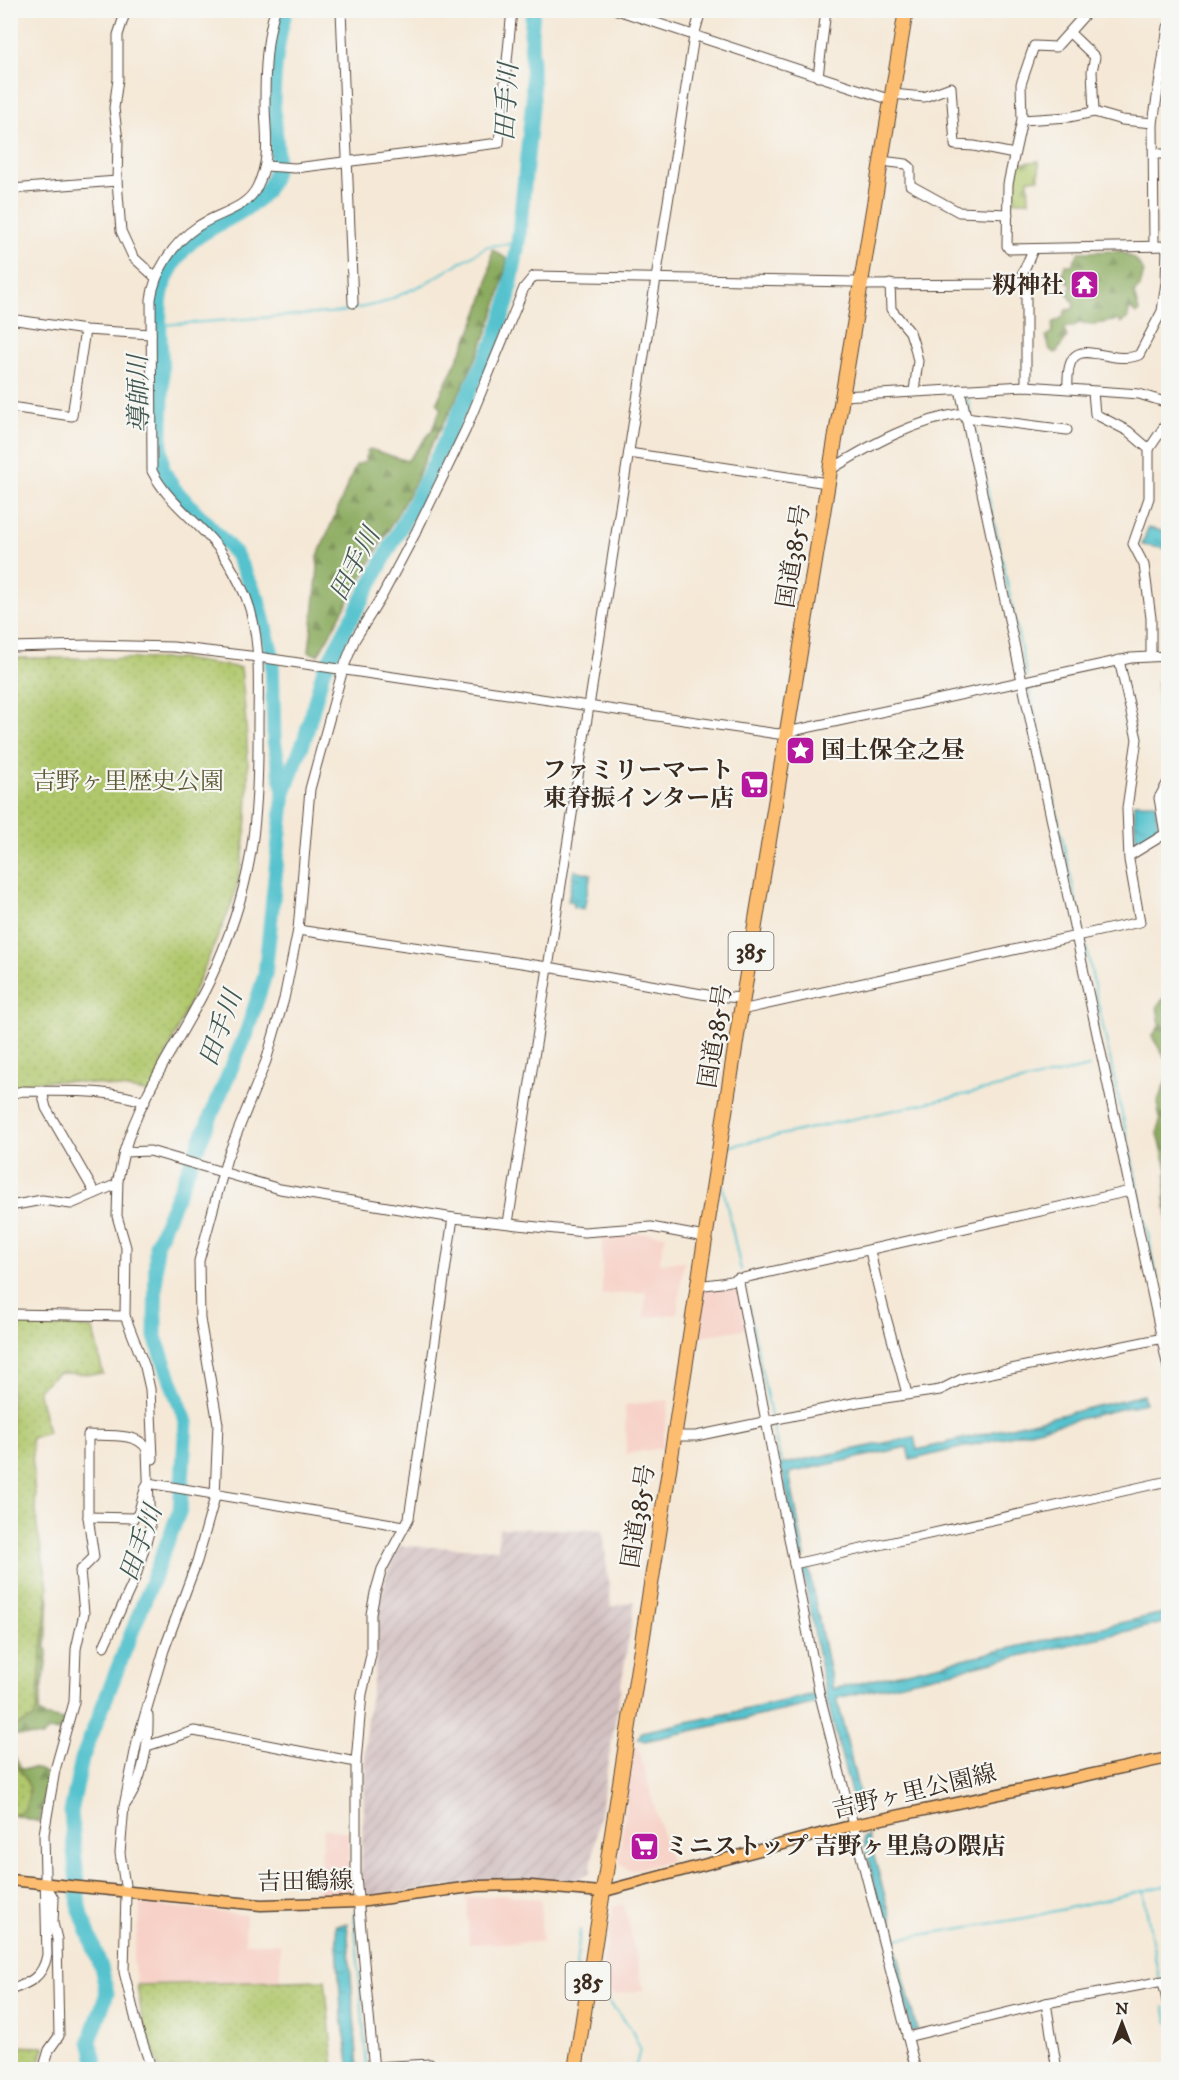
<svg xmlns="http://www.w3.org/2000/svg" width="1179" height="2080" viewBox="0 0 1179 2080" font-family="'IM FELL DW Pica','Noto Serif JP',serif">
<defs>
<pattern id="industrial-furrows" width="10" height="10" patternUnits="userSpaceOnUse" patternTransform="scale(1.5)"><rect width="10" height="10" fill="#d2bfc0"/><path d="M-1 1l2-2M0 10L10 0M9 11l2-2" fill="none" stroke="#b5a4a5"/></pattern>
<pattern id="forest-firs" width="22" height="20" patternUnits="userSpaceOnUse" patternTransform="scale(1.5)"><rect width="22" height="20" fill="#8cac60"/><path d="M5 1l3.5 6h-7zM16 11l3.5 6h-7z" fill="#748c4f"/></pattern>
<pattern id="cemetery-stones" width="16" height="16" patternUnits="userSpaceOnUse" patternTransform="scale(1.5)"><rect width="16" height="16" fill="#b0c76c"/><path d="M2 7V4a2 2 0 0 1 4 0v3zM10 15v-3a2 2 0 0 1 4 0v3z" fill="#98ab5d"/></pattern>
<pattern id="park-dots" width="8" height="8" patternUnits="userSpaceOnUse" patternTransform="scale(1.5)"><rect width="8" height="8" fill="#b0c76c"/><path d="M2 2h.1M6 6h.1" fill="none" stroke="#98ab5d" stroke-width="1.8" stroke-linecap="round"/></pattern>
<pattern id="water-ripples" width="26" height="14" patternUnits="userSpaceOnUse" patternTransform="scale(1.5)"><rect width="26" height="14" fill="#55c2ce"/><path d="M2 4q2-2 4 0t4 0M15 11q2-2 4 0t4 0" fill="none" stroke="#489ea7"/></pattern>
</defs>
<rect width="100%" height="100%" fill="#f6f6f2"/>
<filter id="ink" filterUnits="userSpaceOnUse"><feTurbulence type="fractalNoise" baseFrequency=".0167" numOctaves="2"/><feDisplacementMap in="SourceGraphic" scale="12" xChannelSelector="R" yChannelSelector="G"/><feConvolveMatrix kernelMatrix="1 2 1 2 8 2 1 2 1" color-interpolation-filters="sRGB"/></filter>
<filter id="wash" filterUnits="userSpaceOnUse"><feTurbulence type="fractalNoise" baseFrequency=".008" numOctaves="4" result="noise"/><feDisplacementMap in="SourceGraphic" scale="24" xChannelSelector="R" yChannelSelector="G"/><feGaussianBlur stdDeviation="1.35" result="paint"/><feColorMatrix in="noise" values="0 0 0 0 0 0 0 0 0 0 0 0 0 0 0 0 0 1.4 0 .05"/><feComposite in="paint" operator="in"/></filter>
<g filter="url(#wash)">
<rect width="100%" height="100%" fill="#f5e8d6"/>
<g fill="#f7d1c7">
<path d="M644,1233L666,1235L659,1263L684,1261L677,1314L644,1318L646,1292L602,1295V1236Z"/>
<path d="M737,1285L745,1329L696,1337L704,1289Z"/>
<path d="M669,1400L662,1448L626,1454L625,1405Z"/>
<path d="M638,1747L670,1861L630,1871L619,1862L632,1748Z"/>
<path d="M324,1828L349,1832L350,1895L317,1897Z"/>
<path d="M504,1895L541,1899L542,1942L469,1944L467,1900L463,1898Z"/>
<path d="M141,1904L246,1915L245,1943H280V1982L137,1985L133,1958Z"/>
<path d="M624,1905L644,1990L615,1995L601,1983L613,1907Z"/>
</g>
<path fill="url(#industrial-furrows)" d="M499,1528L603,1530L611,1607L635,1601L590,1873L566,1884L515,1879L365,1896L361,1874L366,1725L376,1663L377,1613L387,1572L400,1546L498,1549Z"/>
<g fill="url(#forest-firs)" stroke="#646b3f" stroke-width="1.5">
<path d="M492,249L507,259C499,314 476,360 451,409C439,432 425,453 417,479L318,655L309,652L318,568L317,558L356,465L365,462L367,451L370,449L407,461L431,432L441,408L437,402C460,351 490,305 492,249Z"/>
<path d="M1121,251L1136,260L1144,272L1140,287L1134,293L1139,312L1136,314L1130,308L1127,319L1121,323L1118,320L1096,324L1079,323L1073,327H1067L1064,329L1067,337L1056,353L1050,350L1046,336L1052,332L1053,323L1063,317L1066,310L1073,309L1074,303L1067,293L1072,287L1062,275L1065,265H1072L1079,252Z"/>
<path d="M1168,973V1062L1152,1037L1160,1025L1157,1006L1166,996L1165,984Z"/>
<path d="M1168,1076V1222L1165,1197L1167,1169L1158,1134L1160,1118L1157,1103Z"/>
<path d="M43,1594L49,1596L46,1649L48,1650L39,1711L43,1716L64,1720L62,1733L49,1730L42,1737L13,1735L11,1740V1604Z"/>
<path d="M10,1747L21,1769C33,1768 40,1767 48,1776L40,1822L13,1815L20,1808L11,1777Z"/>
</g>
<path fill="url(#cemetery-stones)" stroke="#767845" stroke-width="1.5" d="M1039,161V179H1028L1029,201H1011L1015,164Z"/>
<g fill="url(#park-dots)" stroke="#767845" stroke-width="1.5">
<path d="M10,658L182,659L241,668C249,743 255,833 231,906L150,1093C109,1086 50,1073 11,1087Z"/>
<path d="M1168,681V749L1162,748L1157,682Z"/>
<path d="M11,1317L93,1329L103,1374L58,1373L38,1389L48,1433L31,1438L37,1527L48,1587L36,1714L32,1719L11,1728Z"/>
<path d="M11,1761C28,1780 34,1785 24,1811L11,1816Z"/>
<path d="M325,1980L334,2069H160L142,2018L137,1985Z"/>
<path d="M10,2046L44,2047L38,2069H11Z"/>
</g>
<g fill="url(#water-ripples)" stroke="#487676" stroke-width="1.5">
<path d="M1148,528L1168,532V549L1142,545Z"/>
<path d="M1134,803H1155L1159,831L1158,835L1136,846Z"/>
<path d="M574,870L591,874L584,909L573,907L574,902L568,901Z"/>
<path d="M1143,1395L1145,1403L910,1460L907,1447L789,1473L805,1557L800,1558L781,1466L783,1464L914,1437L917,1450Z"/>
<path d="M802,1566H808L833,1689L1168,1612V1622L837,1698L863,1810L856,1812L826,1696Z"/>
<path d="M816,1694L818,1703L645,1741L638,1738L642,1732Z"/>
<path d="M868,1835L897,1940L895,1944L917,2030L912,2032L863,1838Z"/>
<path d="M347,1924L358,2069H350L341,2011L336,1925Z"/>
</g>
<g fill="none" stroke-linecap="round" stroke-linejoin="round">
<g stroke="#55c2ce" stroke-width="2">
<path d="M161,325L341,312L382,303L424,284L488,246L518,243"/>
<path d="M967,395L971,416"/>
<path d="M973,422L1027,677"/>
<path d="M1028,683L1083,932"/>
<path d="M1084,938L1168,1327"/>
<path d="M725,1157L726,1147L1089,1067"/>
<path d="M721,1178L741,1270"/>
<path d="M748,1305L771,1416"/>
<path d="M772,1423L782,1467"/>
<path d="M1143,1890L1159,1979"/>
<path d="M354,1913L367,2070"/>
<path d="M580,1930L576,1966L584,1975"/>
<path d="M895,1939L1025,1918L1168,1885"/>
<path d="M595,1985L630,2027L640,2048L635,2070"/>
<path d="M1164,2007L1168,2023"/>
</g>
<g stroke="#55c2ce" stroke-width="15">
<path d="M284,792L274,741L272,654L258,599L235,553L175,490L163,470C158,440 163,409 162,379C162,352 157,323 161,297C164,276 179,252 195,239C221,219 260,211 273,178C282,154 273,125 273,101C274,71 277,39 286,10"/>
<path d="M94,2070L95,2061L90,2041L107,1993L101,1967L79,1907L71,1812L82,1759L180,1510L186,1422L155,1337L156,1245L247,1031L265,975L284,792L305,738L323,672L424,484L495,339L508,300L518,243L533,99L531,33L533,10"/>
</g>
</g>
</g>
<g filter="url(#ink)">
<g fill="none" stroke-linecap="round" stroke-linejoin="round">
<defs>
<g id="minor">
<path d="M126,10L118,35V79L114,108L118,141L117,181L121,231L133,257L155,277"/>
<path d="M341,10L353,303"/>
<path d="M617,10L891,100"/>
<path d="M1089,10L1056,47L1034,46L1021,84L1022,120L1008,184L1007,246L1009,249L1168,246"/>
<path d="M1071,34L1095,57L1092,71L1094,112"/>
<path d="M818,77L826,10"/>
<path d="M892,94L924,97L951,87L955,145L974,146L1014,154"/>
<path d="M1022,120L1069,117L1094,112L1122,120L1153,123"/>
<path d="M1154,153L1168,155"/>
<path d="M881,161L906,164L910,167V185L959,212L1008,214"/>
<path d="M266,166L295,168L499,143L512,10"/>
<path d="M10,181V201"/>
<path d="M11,189L117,181"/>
<path d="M1154,246L1153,123L1168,27"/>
<path d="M1020,279L1026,284V386"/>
<path d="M890,284L891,309L910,332L915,348L918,361L914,391"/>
<path d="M10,319L85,330L151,334"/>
<path d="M1068,388C1065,325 1106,368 1139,355L1162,311L1166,282L1167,246"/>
<path d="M960,389L1168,1368"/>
<path d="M1093,392L1095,414L1128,431L1149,449V498L1133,544L1144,565L1151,618V655"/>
<path d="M842,396L1026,386L1139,394L1168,403"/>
<path d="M10,407L72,416L85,330"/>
<path d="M965,417L1067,430"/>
<path d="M1149,449L1168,421"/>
<path d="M629,453L827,483"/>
<path d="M830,470C872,444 915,420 964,413"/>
<path d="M10,647L90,645L173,647L258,657L778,734L1131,658L1168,656"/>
<path d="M1168,782L1159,798L1165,834L1168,833"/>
<path d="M1129,856L1165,834"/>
<path d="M298,930L548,967L713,996L743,998"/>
<path d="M741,1010L1140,922L1129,860L1127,808L1137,739L1119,660"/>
<path d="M42,1091L46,1108L95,1193"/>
<path d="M10,1094L23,1091C64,1092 106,1088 145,1102"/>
<path d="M124,1152C141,1092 182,1038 209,982C252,890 259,827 258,727C258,683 262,639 246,597C239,581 230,564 220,550C199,522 168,503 152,471L151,299C155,271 173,243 197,227C216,213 246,210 257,187C272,157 265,133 265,102C265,71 266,40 275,10"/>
<path d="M118,1179L117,1216L126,1247L125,1316L145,1367L150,1389L153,1459"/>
<path d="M10,1206L42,1200L71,1204L117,1184L124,1152L150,1151L280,1189L453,1218L584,1232L651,1227L699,1236L706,1234"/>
<path d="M508,1223L694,36L701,10"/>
<path d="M870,1250C879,1299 895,1346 907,1394"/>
<path d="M738,1278L820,1696L916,2070"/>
<path d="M697,1286L721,1283L1130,1191"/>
<path d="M10,1314L125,1316"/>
<path d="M673,1436H696L858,1402L940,1390L962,1379L1168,1337"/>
<path d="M148,1483L404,1526"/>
<path d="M88,1517L134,1518L138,1514L146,1486"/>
<path d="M794,1564L1168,1481"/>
<path d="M147,1746L194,1731L356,1762"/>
<path d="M125,1805C143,1782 149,1743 148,1715"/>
<path d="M10,1990C30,1983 43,1977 47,1955L44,1834L55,1770L74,1702L76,1649L84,1613L80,1571L94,1557L88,1517V1435C105,1436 140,1432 147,1450L150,1529L136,1576L104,1646"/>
<path d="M1046,2003L1057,2070"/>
<path d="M907,2037L1046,2003L1163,1981L1168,2007"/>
<path d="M374,2067L430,2064V2070"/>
<path d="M43,2070L49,2050L59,2036L57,1939L53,1923L54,1899L47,1887"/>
<path d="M152,2070L138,2029L124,1972L126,1892L120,1853L124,1806L137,1742L164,1650L197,1561L215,1497L218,1424L200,1319L199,1261L227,1158L266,1061L284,999L298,930L310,789L343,669L355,639L382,596L417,530L466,429L524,288L534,276L855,282L861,285L1012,284L1020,279L1033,250"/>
<path d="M374,2070L356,1876V1762L362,1694L371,1655V1614L375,1593L382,1569L409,1518L453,1218"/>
</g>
<path id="major" d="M10,1880L261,1905L359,1902L478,1886L520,1885L601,1892L854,1825L1168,1758"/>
<path id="highway" d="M575,2070L741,1010L906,10"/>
</defs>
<use href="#minor" stroke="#57463a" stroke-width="11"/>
<use href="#major" stroke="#57463a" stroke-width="13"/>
<use href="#highway" stroke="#57463a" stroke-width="16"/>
<use href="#minor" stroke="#fff" stroke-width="9"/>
<use href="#major" stroke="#fcbd6f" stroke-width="10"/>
<use href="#highway" stroke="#fcbd6f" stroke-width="14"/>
</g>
</g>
<defs>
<symbol id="temple-square" viewBox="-11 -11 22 22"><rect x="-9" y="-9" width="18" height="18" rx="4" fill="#b5179e" stroke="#f6f6f2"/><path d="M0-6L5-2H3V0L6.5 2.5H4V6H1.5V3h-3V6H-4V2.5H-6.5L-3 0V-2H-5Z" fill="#fff"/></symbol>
<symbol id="sight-square" viewBox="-11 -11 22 22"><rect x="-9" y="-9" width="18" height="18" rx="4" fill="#b5179e" stroke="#f6f6f2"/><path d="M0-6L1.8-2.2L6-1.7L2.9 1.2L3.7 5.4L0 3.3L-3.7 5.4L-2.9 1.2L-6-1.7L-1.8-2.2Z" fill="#fff"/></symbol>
<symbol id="supermarket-square" viewBox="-11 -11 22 22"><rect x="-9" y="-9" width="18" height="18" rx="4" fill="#b5179e" stroke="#f6f6f2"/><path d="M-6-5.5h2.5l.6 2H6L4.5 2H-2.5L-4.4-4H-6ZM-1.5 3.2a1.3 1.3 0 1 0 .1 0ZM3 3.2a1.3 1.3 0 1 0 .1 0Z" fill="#fff"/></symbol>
</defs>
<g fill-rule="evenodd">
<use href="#temple-square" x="1068" y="268" width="33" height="33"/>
<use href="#sight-square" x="784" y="734" width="33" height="33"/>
<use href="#supermarket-square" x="738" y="768" width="33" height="33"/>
<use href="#supermarket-square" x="628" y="1830" width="33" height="33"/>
</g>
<g text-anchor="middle" stroke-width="4.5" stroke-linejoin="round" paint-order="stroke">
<g fill="#f6f6f2" stroke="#73675e" stroke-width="1.5">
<rect x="728.5" y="932" width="45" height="38" rx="4.5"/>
<rect x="565.5" y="1962" width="45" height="38" rx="4.5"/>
</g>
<g font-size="22" font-weight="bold" fill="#3b2a1e">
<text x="751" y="959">385</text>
<text x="588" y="1989">385</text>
</g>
<g font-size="24" font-weight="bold" fill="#3b2a1e" stroke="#f6f6f2" text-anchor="end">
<text x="1064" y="293">籾神社</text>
<text x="821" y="758" text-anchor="start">国土保全之昼</text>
<text x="734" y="778">ファミリーマート<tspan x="734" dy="28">東脊振インター店</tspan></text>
<text x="665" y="1854" text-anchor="start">ミニストップ 吉野ヶ里鳥の隈店</text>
</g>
<g font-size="24" fill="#3b2a1e" stroke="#f6f6f2">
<text transform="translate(793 556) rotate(-81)" y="8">国道385号</text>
<text transform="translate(715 1036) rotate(-81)" y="8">国道385号</text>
<text transform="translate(638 1516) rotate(-81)" y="8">国道385号</text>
<text transform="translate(914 1791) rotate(-13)" y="8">吉野ヶ里公園線</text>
<text transform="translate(305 1881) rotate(-1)" y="8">吉田鶴線</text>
</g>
<g font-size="24" fill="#5e5935" stroke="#f6f6f2">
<text x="128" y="789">吉野ヶ里歴史公園</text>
</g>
<g font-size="26" font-style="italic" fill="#435853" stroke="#f6f6f2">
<text transform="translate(506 102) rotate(-87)" y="9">田手川</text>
<text transform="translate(138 394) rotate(-91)" y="9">導師川</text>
<text transform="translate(354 564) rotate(-62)" y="9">田手川</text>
<text transform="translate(220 1028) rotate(-70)" y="9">田手川</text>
<text transform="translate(140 1543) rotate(-70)" y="9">田手川</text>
</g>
</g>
<rect width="1179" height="2080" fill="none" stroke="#f6f6f2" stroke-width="36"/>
<g transform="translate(1122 2023)" stroke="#f6f6f2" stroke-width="4.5" paint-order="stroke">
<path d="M0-4.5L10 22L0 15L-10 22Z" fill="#3b2a1e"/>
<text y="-9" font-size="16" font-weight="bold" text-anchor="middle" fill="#3b2a1e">N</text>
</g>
</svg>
